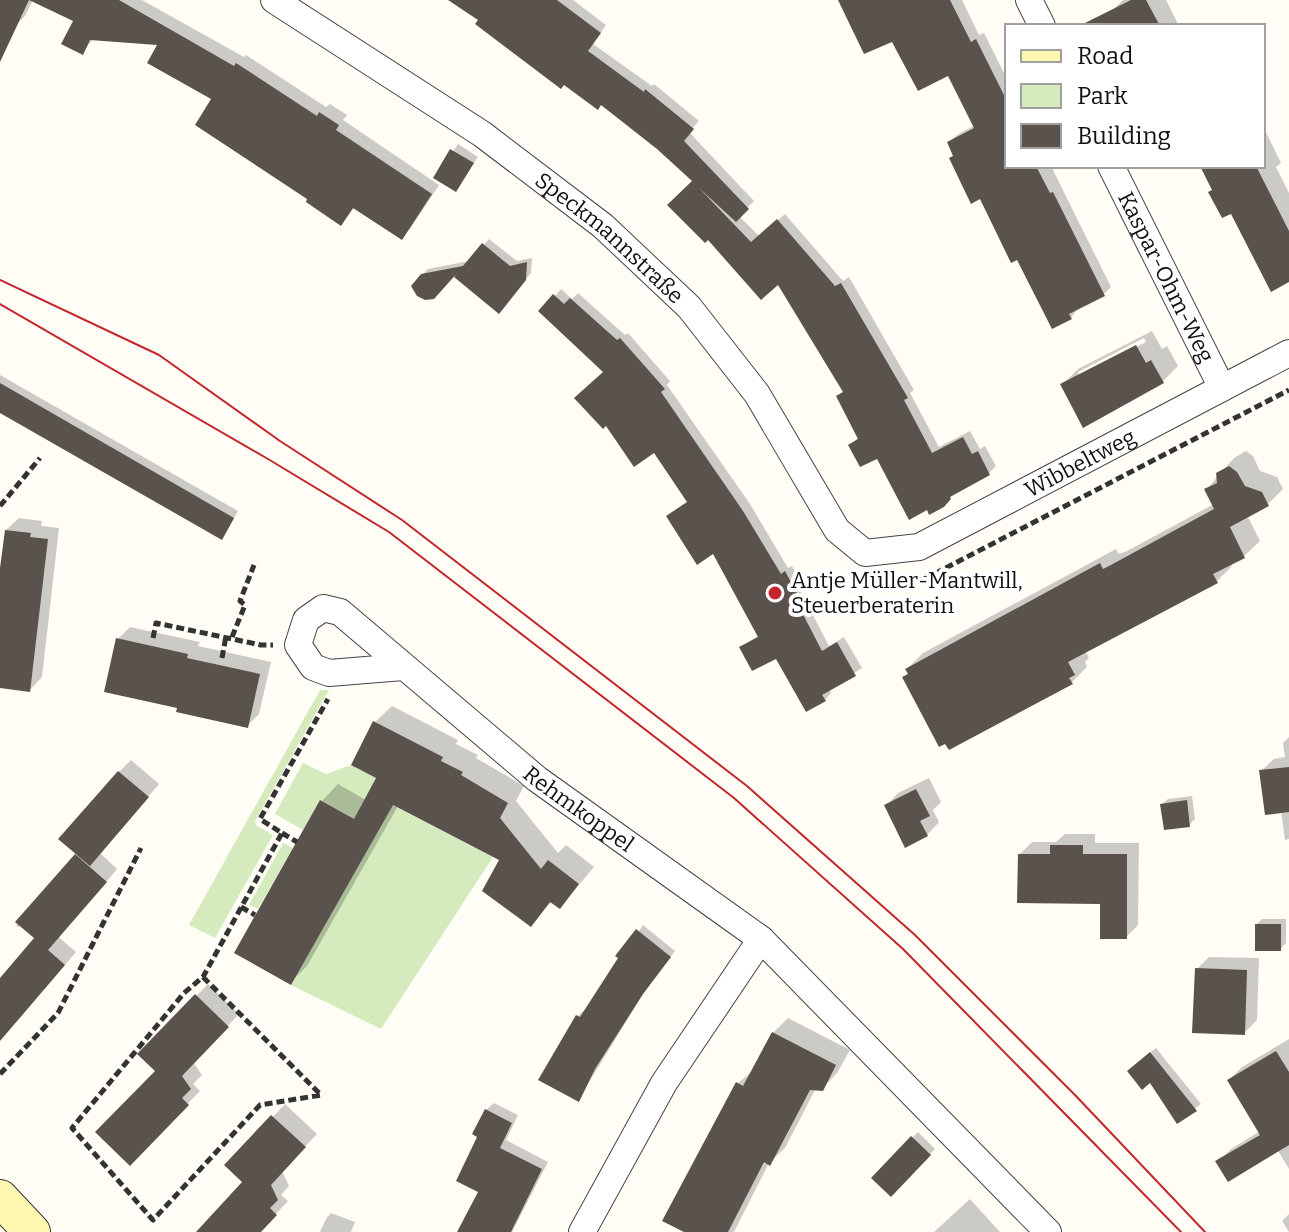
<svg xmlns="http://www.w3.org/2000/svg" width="1289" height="1232" viewBox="0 0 1289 1232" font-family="Bitter,serif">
<rect width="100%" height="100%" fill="#fffdf5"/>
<g fill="#d5ebbd">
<path d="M320,690H329L255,821L256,825L273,835L215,938L189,925Z"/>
<path d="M303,763L326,774L351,765L376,778L369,793L493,857L381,1029L291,985L373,839L349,816L321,800L303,830L275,814Z"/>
<path d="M283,843L293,848L258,909L249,905Z"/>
</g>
<g fill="#0003" fill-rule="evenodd">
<path d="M0,0H33L25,16L16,25L0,18Z"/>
<path d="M33,0H142L244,57L246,55L326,107L330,104L347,115L343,120L439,185L410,229L401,238L355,207L341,224L310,199L161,43L94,38L82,52L75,20Z"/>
<path d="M451,0H573L606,25L593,44L652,86L654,84L699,121L689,132L754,201L739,216L759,236L785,214L843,281L849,277L914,390L910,393L939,447L970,431L980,449L985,446L996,466L989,473L957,490L943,505L877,456L850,445L859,437L838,397L845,390L778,282L761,297L694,181L658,148L602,103Z"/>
<path d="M840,0H962L979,35L984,33L1007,79V166H1051L1111,287L1103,295L1078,308L1071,318L1018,257L955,155L949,142L957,135L975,125L949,74L893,39Z"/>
<path d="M1123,0H1166L1179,26H1119L1112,11Z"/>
<path d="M1263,126L1281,163L1276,167L1289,193V280L1214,189L1202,166H1263Z"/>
<path d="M458,144L478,157L456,189L435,177Z"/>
<path d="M489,239L517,261L532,258L531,273L499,311L454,274L422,275L428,269L469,261Z"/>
<path d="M561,289L572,299L578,293L625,335L628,333L670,381L667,385L750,504L788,568L792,566L804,589L801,592L829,646L844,637L862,668L829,689L831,693L825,700L777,656L742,647L759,635L714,551L668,516L689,501L605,372L541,311Z"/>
<path d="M1152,331L1162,349L1167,346L1178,366L1162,382L1063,384L1078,369ZM1144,338L1146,342L1078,377V372Z"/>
<path d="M0,375L238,511L227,531L222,537L0,410Z"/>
<path d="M1246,451L1253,456L1260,471L1277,477L1283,489L1268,504L1248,517L1260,541L1244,556L1231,563L1232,566L1217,581L1085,650L1089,658L1085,662L1087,667L1072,682L904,678L909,672L907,669L923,653L1116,549L1119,554L1127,551L1214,504L1206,490L1234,458Z"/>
<path d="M19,518L42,521L41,526L59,528L42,677L30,690L0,686V587L6,530Z"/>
<path d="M130,627L200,642L198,646L271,662L259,714L247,726L179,706L118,639Z"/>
<path d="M392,706L458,740L456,744L478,755L476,758L524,786L516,801L558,853L566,845L594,867L560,907L552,901L531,924L501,859L398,806L307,966L290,983L237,952L322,801L338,784L366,800L379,777L375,722Z"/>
<path d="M1289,737V839L1285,840L1281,811L1261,771L1274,759L1285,757L1283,743Z"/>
<path d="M131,760L159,784L100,853L117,869L97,893L73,891L18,927L16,925L78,854L119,772Z"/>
<path d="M929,778L941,802L933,810L939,822L927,835L886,806L898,793Z"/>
<path d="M1192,796L1195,819L1189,825L1162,804L1168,799Z"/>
<path d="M1065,834H1095V843H1139L1138,925L1126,937L1102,902L1020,854L1032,842H1056Z"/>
<path d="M1262,919H1286V943L1280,949L1257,924Z"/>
<path d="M643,925L675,951L648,986L578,1100V1016L583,1011L586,1012Z"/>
<path d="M47,927L76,952L19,1019L0,1025V981Z"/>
<path d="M1209,957L1259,958L1257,1020L1244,1033L1197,969Z"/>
<path d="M208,984L239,1014L193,1062L202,1075L193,1084L200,1091L130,1163L157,1071L140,1054Z"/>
<path d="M788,1018L850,1050L837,1073L822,1089L816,1088L785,1148L769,1163L734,1232H683L738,1083L754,1070L773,1033Z"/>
<path d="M1289,1039V1169L1277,1149L1218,1162L1231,1149L1260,1131L1229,1080L1242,1067Z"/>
<path d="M1156,1048L1201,1104L1178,1121L1150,1080L1135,1065Z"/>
<path d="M494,1103L518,1115L506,1140L548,1162L512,1232H459L481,1191L480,1136L486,1110Z"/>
<path d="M285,1104L317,1134L282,1171L289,1186L281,1195L288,1201L259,1232H198L245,1182L227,1165Z"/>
<path d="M918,1132L935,1149L891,1194L874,1177Z"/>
<path d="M970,1199L1000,1232H934Z"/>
<path d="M331,1213L355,1222L351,1232H320L326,1219Z"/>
<path d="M1289,1214V1232L1282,1221Z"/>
</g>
<g fill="#5a524d">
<path d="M0,0H119L234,66L236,63L317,116L319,112L339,125L336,130L432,194L402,240L353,208L341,226L306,202L307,199L195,125L211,99L147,63L157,45L90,40L83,55L61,44L73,21L29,0L0,62Z"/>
<path d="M448,0H557L601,33L588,51L644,92L645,89L694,129L684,141L749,209L736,222L699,188L751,242L777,219L835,286L841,283L908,398L904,400L932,453L963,437L972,454L978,451L990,475L950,497L951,499L944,507L929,515L927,510L909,520L877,459L860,467L848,445L858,439L836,396L843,392L778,285L761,300L708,240L705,243L667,205L692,181L657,149L601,105L598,110L564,85L561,89L475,24L478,20Z"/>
<path d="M838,0H950L971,42L976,39L1007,101V166H1036L1050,193L1053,192L1105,296L1069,314L1072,319L1052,329L1017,260L1011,263L980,199L971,204L949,158L953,156L947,142L974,128L948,76L918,91L892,42L864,54Z"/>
<path d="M1131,0H1146L1160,26H1079Z"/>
<path d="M450,149L474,163L456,192L433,178Z"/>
<path d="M1200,166H1256L1289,231V282L1271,292L1231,214L1222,218L1208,192L1212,190Z"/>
<path d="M482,243L510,266L527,262L526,280L499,314L454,277L459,271L434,299L425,300L417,296L411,286L421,274L463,266Z"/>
<path d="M553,294L564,304L570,298L617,340L620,338L665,389L661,392L743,511L781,574L785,571L799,597L795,599L822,651L837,642L856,676L822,695L826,701L806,712L776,659L752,671L739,647L758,637L713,554L697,565L666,516L687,502L654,453L634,467L606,426L603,429L574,398L603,372L538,311Z"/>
<path d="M1136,345L1146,363L1151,360L1164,383L1083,428L1060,384Z"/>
<path d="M0,383L234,518L222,540L0,413Z"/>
<path d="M1229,466L1237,472L1245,486L1262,492L1269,506L1230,527L1245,558L1213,574L1218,583L1068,662L1075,675L1069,678L1073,684L949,750L945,744L939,747L902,677L908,674L905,669L1100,563L1103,569L1109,566L1214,509L1204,489L1217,483L1216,473Z"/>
<path d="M5,530L31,533L30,537L48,539L30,692L0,688V568Z"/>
<path d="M116,638L188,654L187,658L260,674L248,728L176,712L177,708L104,692Z"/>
<path d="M373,721L443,757L441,761L463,772L461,775L508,803L500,818L541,869L548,860L579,884L560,909L550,902L531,927L482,891L499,860L393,805L291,985L234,953L320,800L354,819L376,778L351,765Z"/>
<path d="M1289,767V812L1265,815L1259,770Z"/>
<path d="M118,771L149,797L90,866L58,839Z"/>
<path d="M916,789L930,816L920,821L928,836L905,848L884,805Z"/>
<path d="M1187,800L1190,827L1164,830L1160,804Z"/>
<path d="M1050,845H1083V854H1127V939H1100V904L1017,903L1018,854H1050Z"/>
<path d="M75,854L107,882L48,950L65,965L0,1041V978L34,938L15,922Z"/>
<rect x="1255" y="924" width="26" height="27"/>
<path d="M636,929L671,957L643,994L595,1069L579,1102L538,1080L576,1015L580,1017L618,958L615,956Z"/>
<path d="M1195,968L1247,970L1245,1035L1192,1033Z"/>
<path d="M195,994L229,1027L182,1076L191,1089L182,1098L189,1105L130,1166L95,1132L155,1071L137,1054Z"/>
<path d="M772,1032L836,1065L823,1091L810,1090L770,1166L764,1162L728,1232H684L662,1221L736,1082L743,1086Z"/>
<path d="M1276,1051L1289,1072V1145L1228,1182L1215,1161L1260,1135L1227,1080Z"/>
<path d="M1150,1052L1197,1111L1177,1124L1150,1083L1142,1090L1127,1071Z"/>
<path d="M485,1109L512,1123L500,1148L542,1169L511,1232H457L478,1192L456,1181L477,1137L472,1134Z"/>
<path d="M271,1115L306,1147L271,1185L278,1200L270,1208L277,1215L261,1232H196L242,1182L224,1165Z"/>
<path d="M911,1136L931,1155L891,1197L871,1178Z"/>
</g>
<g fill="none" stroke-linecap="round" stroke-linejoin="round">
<defs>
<g id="minor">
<path id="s1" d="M274,0L482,134L603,226L689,307L757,394L837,530L865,553L919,547L1289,353"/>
<path d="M1029,0L1042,26"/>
<path id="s2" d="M1111,166L1222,388"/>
<path id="s3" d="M403,667L329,673L313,667L298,645L306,620L323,608L340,612L537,779L761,939L1048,1232"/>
<path d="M582,1232L664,1083L761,939"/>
</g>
<path id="secondary" d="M0,1198L32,1232"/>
</defs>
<use href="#minor" stroke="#444" stroke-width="28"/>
<use href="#secondary" stroke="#333" stroke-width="38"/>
<g stroke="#333" stroke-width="5" stroke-dasharray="8 4" stroke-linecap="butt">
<path d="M0,506L40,458"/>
<path d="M894,578L907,588L1289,390"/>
<path d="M232,637L245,605L240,601L254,565"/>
<path d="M153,638L156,623L261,645H273"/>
<path d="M222,658L226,636"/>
<path d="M282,833L297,842"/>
<path d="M241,907L255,915"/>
<path d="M203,977L321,1095L260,1105L153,1220L72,1128L184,993L203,977L282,833L260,819L328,699"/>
<path d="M0,1074L58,1013L141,848"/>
</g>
<use href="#minor" stroke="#fff" stroke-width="26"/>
<use href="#secondary" stroke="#fff6b0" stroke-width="36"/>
<g stroke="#c4262e" stroke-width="2">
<path d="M0,280L159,355L280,441L402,520L747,786L915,935L1075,1095L1205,1232"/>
<path d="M0,304L268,459L389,532L734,798L903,949L1181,1232"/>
</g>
</g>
<circle fill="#c4262e" stroke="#fff" stroke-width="3" cx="775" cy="593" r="8"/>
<g text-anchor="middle" stroke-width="8" stroke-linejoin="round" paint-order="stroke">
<g font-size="22" fill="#111" stroke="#fff">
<text dy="8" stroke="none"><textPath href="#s1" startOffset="412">Speckmannstraße</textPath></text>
<text dy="8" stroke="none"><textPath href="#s2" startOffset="124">Kaspar-Ohm-Weg</textPath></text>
<text dy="8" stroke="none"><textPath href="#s1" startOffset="1058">Wibbeltweg</textPath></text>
<text dy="8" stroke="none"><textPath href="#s3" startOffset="492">Rehmkoppel</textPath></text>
</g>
<g font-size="22" fill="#111" stroke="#fff" text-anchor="start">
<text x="791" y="588">Antje Müller-Mantwill,<tspan x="791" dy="25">Steuerberaterin</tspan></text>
</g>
</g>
<rect x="1005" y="24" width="260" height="144" fill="#ffffff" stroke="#a0a0a0" stroke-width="2"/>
<rect x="1021" y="50" width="40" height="12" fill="#fff6b0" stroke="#a0a0a0" stroke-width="2"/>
<text x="1077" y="64" font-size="24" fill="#111111">Road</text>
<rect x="1021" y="84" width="40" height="24" fill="#d5ebbd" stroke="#a0a0a0" stroke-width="2"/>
<text x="1077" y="104" font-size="24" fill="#111111">Park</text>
<rect x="1021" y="124" width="40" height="24" fill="#5a524d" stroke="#a0a0a0" stroke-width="2"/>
<text x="1077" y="144" font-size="24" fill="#111111">Building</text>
</svg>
